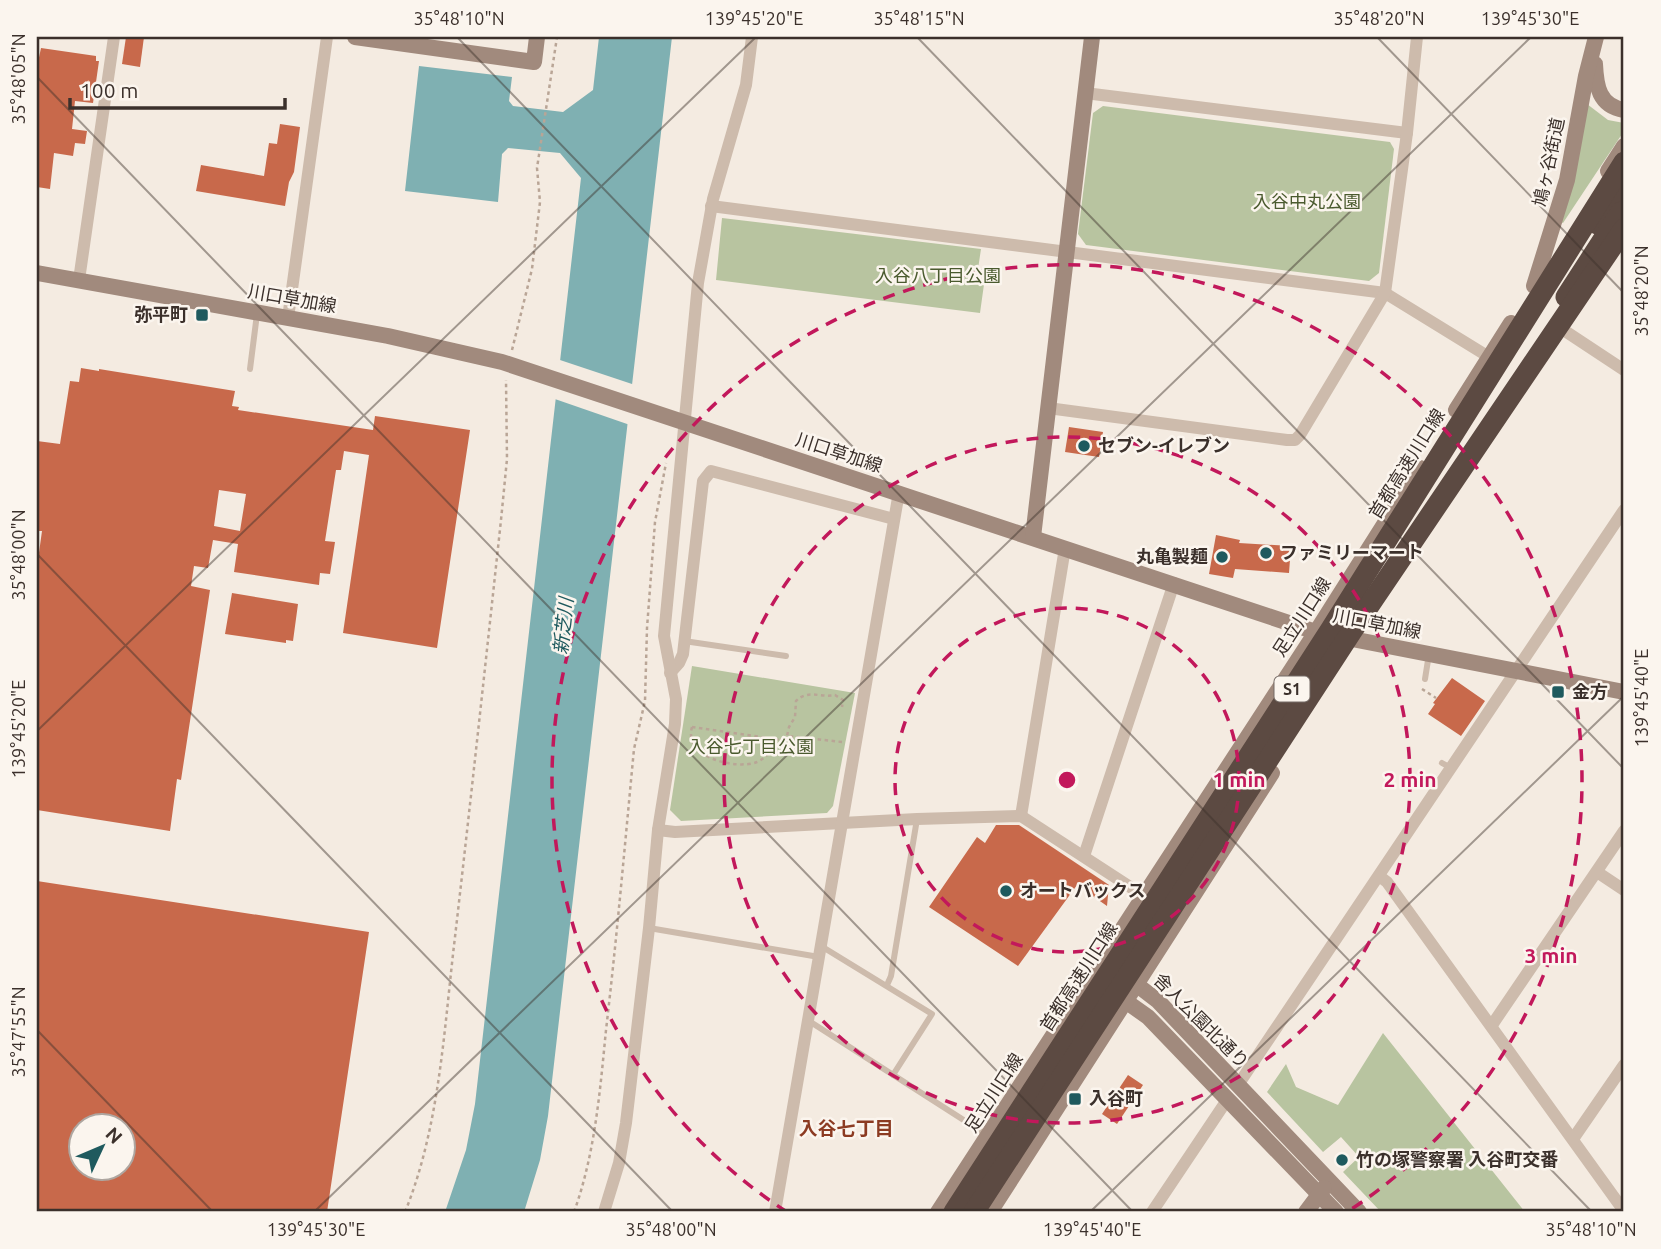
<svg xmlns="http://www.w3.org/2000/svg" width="1661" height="1249" viewBox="0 0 1661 1249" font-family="Ubuntu,'Noto Sans JP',sans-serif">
<rect width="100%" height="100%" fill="#f4ebe1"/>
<g fill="#b8c4a0">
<path d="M1587,104L1608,120L1624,123V131L1563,223L1561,222Z"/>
<path d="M1103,106L1390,142L1394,149L1379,273L1369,281L1086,245L1078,234L1093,113Z"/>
<path d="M722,218L981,249L978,269L986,270L980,313L716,280Z"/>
<path d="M692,666L855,693L833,806L827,813L681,821L670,810Z"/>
<path d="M1383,1033L1525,1212H1381L1343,1172L1359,1157L1341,1137L1323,1152L1267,1092L1286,1064L1296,1087L1338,1105Z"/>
</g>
<path fill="#7fb0b2" d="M599,37H672L548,1116L540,1160L524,1212H445L466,1150L475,1104L581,178L560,153L508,148L502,154L498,202L405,191L419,66L512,77L509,101L513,106L563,112L593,90Z"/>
<path fill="#f4ebe1" d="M557,359L635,385L630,425L552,398Z"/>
<g fill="#c8694b" fill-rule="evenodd">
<path d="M126,37H144L140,67L122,64Z"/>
<path d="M41,48L96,56V61H99L93,103L75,101L72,129L87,131L85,144L75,143L73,156L54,153L50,189L37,187V67Z"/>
<path d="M280,124L300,127L294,172L289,182L285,206L196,191L201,165L264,176L269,143L277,144Z"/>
<path d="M81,368L99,371V369L235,391L232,406L239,407L238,410L373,430L375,416L470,430L437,648L343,633L369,455L344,451L341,470H336L325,541L335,542L330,574L320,573L319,585L234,572L238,544L213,540L208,568L194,566L191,586L210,590L181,780L177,779L170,831L37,810V567L42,531H37V441L60,444L70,381L79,382ZM219,490L246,494L240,531L214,526Z"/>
<path d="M1069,427L1103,432L1099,457L1065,452Z"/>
<path d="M1216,535L1240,540L1239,543L1291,546L1289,573L1235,569L1233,578L1209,574Z"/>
<path d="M232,593L298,604L293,641L286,640V643L225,634Z"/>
<path d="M1452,678L1485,701L1461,736L1428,714L1435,704L1433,703Z"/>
<path d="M996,825H1019L1109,885L1107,906L1077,885L1018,966L929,907L977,837L985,843Z"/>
<path d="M37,881L369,932L327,1212H37ZM80,1126H122V1168H80Z"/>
<path d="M1128,1075L1143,1085L1117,1124L1102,1114Z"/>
</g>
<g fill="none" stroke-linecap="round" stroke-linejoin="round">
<g stroke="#b9a596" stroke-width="2.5" stroke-dasharray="3.5 3.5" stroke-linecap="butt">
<path d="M512,350L532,269L540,202L537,168L557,37"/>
<path d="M1422,689L1436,698"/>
<path d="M692,727C683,758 737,770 757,762C769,757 775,743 786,737"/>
<path d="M692,727L781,740"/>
<path d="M842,742L787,736L789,727L795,717L796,701C808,689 820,698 835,695L843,700L842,707"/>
<path d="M405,1212C440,1126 444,1028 455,937C471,798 486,659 501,520L507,459L506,380"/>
<path d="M574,1212C595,1154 600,1091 606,1030C617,936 625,843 634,749L645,701L647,628L655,522L666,463"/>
</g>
<g stroke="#cdbbac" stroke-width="6">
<path d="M250,369L257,314"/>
<path d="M684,641L786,656"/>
<path d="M1425,679L1429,654"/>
<path d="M1442,763L1451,768"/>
<path d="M649,928L819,957"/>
<path d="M821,946L932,1014L893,1075"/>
<path d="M887,985L891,976L917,819"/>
<path d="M809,1021L987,1135"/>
</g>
<g stroke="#cdbbac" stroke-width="12">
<path d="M1085,93L1407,133"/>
<path d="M711,206L1385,293L1489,357"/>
<path d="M79,280L114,37"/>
<path d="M288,318L327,37"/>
<path d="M1565,331L1624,370"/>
<path d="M1048,408L1287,440H1295L1300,435L1385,293L1407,133L1417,37"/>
<path d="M670,673L679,663L683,654L703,481L711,471L894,519"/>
<path d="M1021,816L1065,548"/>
<path d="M658,830L675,832L917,819L1021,816L1144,896"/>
<path d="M1084,856L1174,583"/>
<path d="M1597,872L1624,890"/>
<path d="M1379,876L1387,882L1624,1211"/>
<path d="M1492,1025L1624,831"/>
<path d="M1238,1085L1624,510"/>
<path d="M1573,1139L1624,1065"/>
<path d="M604,1212L619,1163L626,1123L649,928L658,830L675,724L676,699L664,636L698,283L713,199L746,85L752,37"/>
<path d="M775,1212L899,492"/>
<path d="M1152,1212L1227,1100"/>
</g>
<g stroke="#a18a7d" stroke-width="16">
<path d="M355,37L534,62L537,37"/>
<path d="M1595,64C1596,86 1599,106 1624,110"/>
<path d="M1608,171L1624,146"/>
<path d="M37,273L388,336L502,362L1316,632L1624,692"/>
<path d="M1534,286L1567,180L1586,76L1596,37"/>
<path d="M1456,410L1511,323"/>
<path d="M1033,537L1092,37"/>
<path d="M1128,978L1158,1001L1359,1212"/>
<path d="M1117,995L1148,1017L1336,1212"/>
<path d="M938,1212L1316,632L1420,468"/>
<path d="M990,1212L1272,773"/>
<path d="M1306,1212L1324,1188"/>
</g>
<g stroke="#5c4a42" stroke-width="21">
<path d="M1597,224L1624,182"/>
<path d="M1566,297L1621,212"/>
</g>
<g stroke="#5c4a42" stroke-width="21">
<path d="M954,1212L1331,629L1624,162"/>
<path d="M974,1212L1352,631L1624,229"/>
</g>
</g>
<path fill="none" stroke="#3b302b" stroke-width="2" stroke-opacity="0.45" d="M457,37L1592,1212M917,37L1624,769M1377,37L1624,293M37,77L1133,1212M37,554L673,1212M37,731L756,37M37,1030L213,1212M314,1212L1531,37M1090,1212L1624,696"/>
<g fill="none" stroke="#c2185b" stroke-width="3.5" stroke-dasharray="12 9">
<circle cx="1067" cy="780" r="172"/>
<circle cx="1067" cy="780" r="343"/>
<path d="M787 1212A515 515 0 1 1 1347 1212"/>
</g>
<g fill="#1f5a5e" stroke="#fbf5ee" stroke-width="2.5">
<rect x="195" y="308" width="14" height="14" rx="3.5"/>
<circle cx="1084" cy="446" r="7"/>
<circle cx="1266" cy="553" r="7"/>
<circle cx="1222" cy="557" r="7"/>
<rect x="1551" y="685" width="14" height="14" rx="3.5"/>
<circle cx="1006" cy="891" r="7"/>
<rect x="1068" y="1092" width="14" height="14" rx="3.5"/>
<circle cx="1342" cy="1160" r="7"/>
</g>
<g text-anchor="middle" stroke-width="5" stroke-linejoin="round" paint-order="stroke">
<rect fill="#fbf5ee" stroke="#756b66" stroke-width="2" x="1274.5" y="676.5" width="35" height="25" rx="5"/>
<g font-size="16" font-weight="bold" fill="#3b302b">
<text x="1292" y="695">S1</text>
</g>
<g font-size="18" fill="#3b302b" stroke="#fbf5ee">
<text transform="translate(1549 162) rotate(-78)" y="6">鳩ヶ谷街道</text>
<text transform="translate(292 299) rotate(10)" y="6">川口草加線</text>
<text transform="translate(839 453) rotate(18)" y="6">川口草加線</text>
<text transform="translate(1407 464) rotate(-58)" y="6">首都高速川口線</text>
<text transform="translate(1302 617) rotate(-57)" y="6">足立川口線</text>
<text transform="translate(1377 624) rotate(11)" y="6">川口草加線</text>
<text transform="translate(1079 977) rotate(-57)" y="6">首都高速川口線</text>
<text transform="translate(1201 1021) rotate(45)" y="6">舎人公園北通り</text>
<text transform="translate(994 1093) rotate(-57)" y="6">足立川口線</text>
</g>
<g font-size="18" fill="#4a5a2e" stroke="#fbf5ee">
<text x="1307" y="208">入谷中丸公園</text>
<text x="938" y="282">入谷八丁目公園</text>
<text x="751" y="753">入谷七丁目公園</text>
</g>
<g font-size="18" font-weight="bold" fill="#3b302b" stroke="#fbf5ee" text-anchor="start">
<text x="188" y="321" text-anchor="end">弥平町</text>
<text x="1098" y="452">セブン-イレブン</text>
<text x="1280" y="559">ファミリーマート</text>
<text x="1208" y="563" text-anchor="end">丸亀製麺</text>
<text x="1572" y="698">金方</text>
<text x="1020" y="897">オートバックス</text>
<text x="1089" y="1105">入谷町</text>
<text x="1356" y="1166">竹の塚警察署 入谷町交番</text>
</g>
<g font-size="19" font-style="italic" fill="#1f5a5e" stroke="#fbf5ee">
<text transform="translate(563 626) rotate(-84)" y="7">新芝川</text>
</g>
<g font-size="19" font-weight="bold" fill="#8c3b22" stroke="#fbf5ee">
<text x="846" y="1135">入谷七丁目</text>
</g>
</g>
<circle cx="1067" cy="780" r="10" fill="#c2185b" stroke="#fbf5ee" stroke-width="3.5"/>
<g font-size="21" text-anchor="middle" font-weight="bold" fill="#c2185b" stroke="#fbf5ee" stroke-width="5" stroke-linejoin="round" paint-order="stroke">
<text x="1239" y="787">1 min</text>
<text x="1410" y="787">2 min</text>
<text x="1551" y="963">3 min</text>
</g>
<rect width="1661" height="1249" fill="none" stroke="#fbf5ee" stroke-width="77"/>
<g transform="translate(102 1147) rotate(46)"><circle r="33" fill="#fbf5ee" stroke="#aea6a0" stroke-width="2"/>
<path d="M0-5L12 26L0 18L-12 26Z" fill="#1f5a5e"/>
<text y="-10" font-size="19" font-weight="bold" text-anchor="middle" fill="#3b302b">N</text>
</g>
<path d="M70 98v10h215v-10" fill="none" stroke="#3b302b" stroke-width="3.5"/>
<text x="80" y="98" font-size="21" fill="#3b302b" stroke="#fbf5ee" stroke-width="5" paint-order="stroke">100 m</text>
<rect x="38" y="38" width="1584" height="1172" fill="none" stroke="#3b302b" stroke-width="2.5"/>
<g font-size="18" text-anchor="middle" fill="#3b302b">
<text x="459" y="25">35°48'10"N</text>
<text x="754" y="25">139°45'20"E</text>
<text x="919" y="25">35°48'15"N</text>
<text x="1379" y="25">35°48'20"N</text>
<text x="1530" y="25">139°45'30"E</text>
<text transform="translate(19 79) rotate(-90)" y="6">35°48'05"N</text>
<text transform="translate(1642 291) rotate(-90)" y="6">35°48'20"N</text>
<text transform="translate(19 555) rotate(-90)" y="6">35°48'00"N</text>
<text transform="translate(1642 698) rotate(-90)" y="6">139°45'40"E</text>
<text transform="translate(19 729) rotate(-90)" y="6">139°45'20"E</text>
<text transform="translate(19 1032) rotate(-90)" y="6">35°47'55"N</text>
<text x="316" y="1236">139°45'30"E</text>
<text x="671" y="1236">35°48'00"N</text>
<text x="1092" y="1236">139°45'40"E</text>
<text x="1591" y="1236">35°48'10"N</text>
</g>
</svg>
